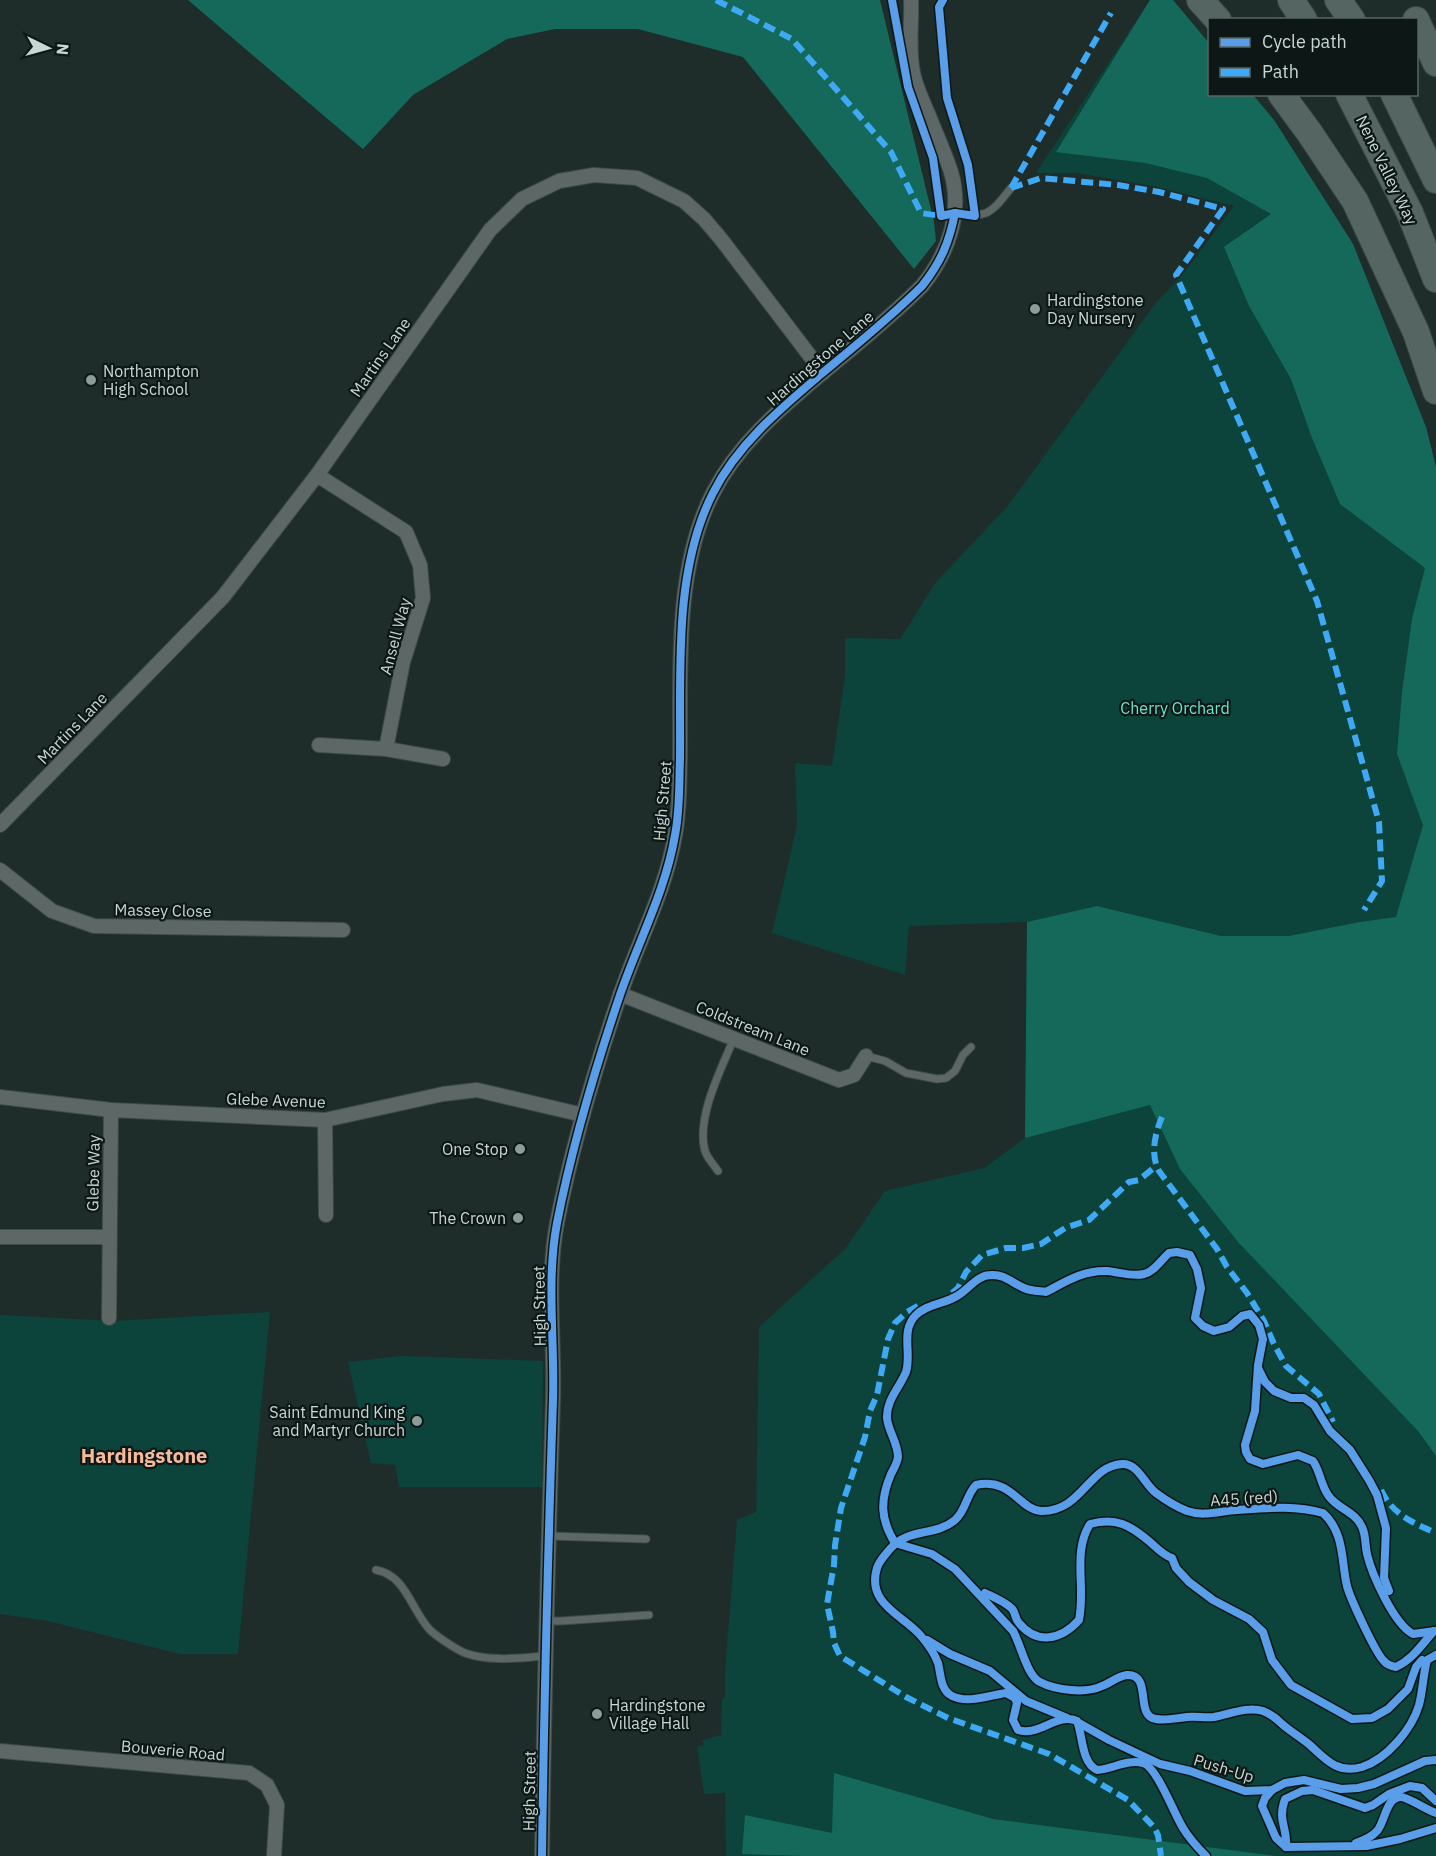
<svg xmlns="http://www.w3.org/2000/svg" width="1436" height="1856" viewBox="0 0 1436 1856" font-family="'IBM Plex Sans',sans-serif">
<rect width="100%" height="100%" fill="#1f2d2a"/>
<g fill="#0c433a">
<path d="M1150,0H1173L1209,43L1210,94L1253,95L1274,120L1353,244L1426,427L1436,467V1856H726L725,1793L704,1794L697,1746L704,1745L702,1740L721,1735L722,1699L725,1698V1670L737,1520L756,1512L759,1327L845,1249L885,1191L984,1168L1025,1138L1027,922L909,926L905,975L772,933L797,826L795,763L832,766L845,676V638L900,639L936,582L1007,507L1155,304L1180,278L1234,206L1153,186L1076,173H1036Z"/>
<path d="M270,1312L238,1654H180L48,1621L0,1614V1315L112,1321Z"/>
<path d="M401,1356L543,1361L542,1487H399L395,1465L371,1463L348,1362Z"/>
</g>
<g fill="#14695a">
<path d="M188,0H880L934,222L936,241L914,269L743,57L638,29H555L507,39L413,95L363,149Z"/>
<path d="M1150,0H1173L1209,43L1210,94L1253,95L1274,120L1353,244L1426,427L1436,467V1456L1418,1431L1238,1242L1180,1169L1150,1105L1025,1138L1027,922L1097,906L1221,936H1289L1360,922L1396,917L1423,825L1397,754L1402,692L1412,619L1425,568L1340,504L1312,438L1291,379L1249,306L1224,247L1271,214L1207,178L1145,163L1056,152Z"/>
<path d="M834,1773L993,1819L1275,1856H804L742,1854L745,1815L832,1833Z"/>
</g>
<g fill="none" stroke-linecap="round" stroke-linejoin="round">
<defs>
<g id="lane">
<path d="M955,213C989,218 990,214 1011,188"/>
<path d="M866,1056L885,1061L906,1073L937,1079L946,1078L955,1071L963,1055L971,1047"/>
<path d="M718,1171C714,1165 707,1158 705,1151C696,1117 721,1070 734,1038"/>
<path d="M549,1536L646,1539"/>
<path d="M376,1570C406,1575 411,1610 430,1630C436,1636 457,1650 465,1653C490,1662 519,1658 545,1656"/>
<path d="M546,1621H561L649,1615"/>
</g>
<g id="street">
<path d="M317,475L406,532L420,565L423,598L403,662L386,749"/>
<path d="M319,745L386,749L443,759"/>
<path d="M0,825L223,597L317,475L490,230L522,199L559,181L594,175L637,178L684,201L704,219L721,239L823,373"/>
<path d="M0,870L52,911L94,926L343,930"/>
<path d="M620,994L839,1080L854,1075L866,1056"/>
<path d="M0,1097L111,1110L325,1120L443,1094L477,1090L583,1115"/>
<path d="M325,1120L326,1215"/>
<path d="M0,1237H108"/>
<path d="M109,1318L111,1110"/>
<path d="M0,1751L249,1773L267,1785L277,1805L274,1856"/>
<path d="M542,1856C544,1704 548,1552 553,1400C555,1341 546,1281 557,1223C572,1146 595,1069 620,995C638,942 666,890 675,835C680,810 679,784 680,759C681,674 673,571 713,493C737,445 780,409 820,375C855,346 890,318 922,286C948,254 963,213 951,172C945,153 936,134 929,116C923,102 916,87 913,73C908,49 912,25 911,0"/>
</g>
<g id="highway">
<path d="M1200,0L1218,20"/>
<path d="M1291,0L1304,20"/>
<path d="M1338,0L1352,20"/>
<path d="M1416,20L1436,63"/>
<path d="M1281,94L1309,132L1355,201L1416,332L1436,391"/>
<path d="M1349,94L1410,213L1436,279"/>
<path d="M1394,94L1436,180"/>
</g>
</defs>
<use href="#lane" stroke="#3e4b48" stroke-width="9"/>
<use href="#street" stroke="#3e4b48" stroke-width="16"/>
<use href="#highway" stroke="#3e4b48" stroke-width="28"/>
<use href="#lane" stroke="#5d6866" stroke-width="7"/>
<use href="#street" stroke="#5d6866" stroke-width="14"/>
<use href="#highway" stroke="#556561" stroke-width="26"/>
<g stroke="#3fa9f5" stroke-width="6" stroke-dasharray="12 6" stroke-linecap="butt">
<path d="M716,0L792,39L891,152L921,213L941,216"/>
<path d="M1011,188L1041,178L1118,185L1159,192L1223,209L1176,275L1317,601L1379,822L1382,881L1364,910"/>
<path d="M1011,188L1111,13"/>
<path d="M1162,1117C1155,1133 1150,1155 1159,1171L1217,1249L1227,1267L1247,1293L1264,1321L1274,1344L1286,1366L1319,1394L1333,1422"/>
<path d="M952,1293L958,1288L966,1272L982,1255L1006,1248H1023L1041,1244L1065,1228L1089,1220L1129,1182L1139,1180L1156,1166"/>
<path d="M918,1306L907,1312L895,1323L888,1339L877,1395L870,1411L865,1437L841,1508L835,1545L834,1565L827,1604L833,1632L834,1643L840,1656L906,1697L948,1718L1049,1754L1128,1800L1154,1827L1158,1835L1161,1856"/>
<path d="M1381,1490C1392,1514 1413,1523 1436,1533"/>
</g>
<defs>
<g id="cycleway">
<path d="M892,0L908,87L933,158L941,216L955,213L975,216L968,165L947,98L939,7L943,0"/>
<path d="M1258,1368L1265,1382L1274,1391L1291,1398H1304L1314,1405L1330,1431L1350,1450L1369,1480L1377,1495L1386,1528L1384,1578L1389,1591"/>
<path d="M895,1543C880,1519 880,1500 891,1474C894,1468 897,1464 898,1457C898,1443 888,1431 887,1418C886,1400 900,1387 906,1372C912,1353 900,1331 916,1315C927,1304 944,1304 957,1296C968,1290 977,1275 991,1275C1004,1274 1012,1283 1024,1288C1031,1291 1039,1291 1046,1292C1065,1282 1083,1270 1107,1271C1119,1272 1132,1277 1144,1274C1154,1272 1161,1260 1169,1253L1177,1252L1190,1255L1197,1269L1201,1288L1195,1318L1203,1326L1214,1331L1229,1327L1242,1316L1250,1314L1259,1325L1263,1339L1258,1365L1255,1411L1245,1445L1246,1452L1250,1459L1263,1464L1298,1455L1313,1461C1320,1471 1321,1485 1328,1495C1337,1509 1355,1511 1362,1527C1366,1535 1365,1545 1367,1554C1372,1575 1394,1624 1413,1634L1435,1631"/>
<path d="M895,1543L932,1554L955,1569L1013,1631C1021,1645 1027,1676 1040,1682C1055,1690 1086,1694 1102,1686C1110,1683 1118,1676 1127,1675C1153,1674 1134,1716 1156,1719C1166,1721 1177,1718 1187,1717C1196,1716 1205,1718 1214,1717C1230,1714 1248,1706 1263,1711C1271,1714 1276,1718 1282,1724C1291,1732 1302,1738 1311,1746C1326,1760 1338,1774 1362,1767C1387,1759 1412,1729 1419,1705C1423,1690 1423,1675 1427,1660L1436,1655"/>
<path d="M985,1593C993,1597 1008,1603 1013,1610C1016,1615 1015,1619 1019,1623C1037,1645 1061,1640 1079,1620C1086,1587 1072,1553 1090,1524C1116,1517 1130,1525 1150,1542C1157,1548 1163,1555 1172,1558L1176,1568L1189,1582L1213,1600L1249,1619L1263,1632L1272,1660L1291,1685L1352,1719L1372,1718L1388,1709L1408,1689L1416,1667L1422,1660"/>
<path d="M927,1640L950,1654L990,1671L1026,1701L1067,1718"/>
<path d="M1079,1723L1109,1740L1160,1764L1190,1771L1245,1791L1272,1790L1285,1783L1304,1780L1341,1789L1358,1788L1374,1784L1425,1761L1436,1760"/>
<path d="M1272,1790L1265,1798L1262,1806L1276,1838L1286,1847L1366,1846L1400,1839L1436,1828"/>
<path d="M1356,1843C1364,1840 1372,1837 1377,1831C1385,1822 1386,1797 1401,1797C1408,1797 1426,1810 1436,1813"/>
<path d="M1286,1847C1288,1827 1277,1822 1285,1799L1302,1791L1313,1790L1365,1808L1373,1805L1389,1794L1410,1786L1422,1788L1436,1801"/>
<path d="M542,1856C544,1704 548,1552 553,1400C555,1341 546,1281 557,1223C572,1146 595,1069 620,995C638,942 666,890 675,835C680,810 679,784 680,759C681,674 673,571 713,493C737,445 780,409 820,375C855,346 890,318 922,286C941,262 949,243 955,213"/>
<path d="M1206,1856C1198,1848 1189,1838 1183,1828C1174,1814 1157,1767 1143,1763C1127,1759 1113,1769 1097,1770C1081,1762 1083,1736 1077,1721C1057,1712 1039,1737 1018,1730L1013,1720L1017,1703L1015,1698L1006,1693C990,1695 968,1704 952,1696C940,1690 941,1674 938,1663C935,1655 927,1643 921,1636C903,1615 866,1604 877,1568C879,1561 885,1555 890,1549C909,1527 935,1537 955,1520C966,1511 966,1495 976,1485C1011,1477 1020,1510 1041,1511C1082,1512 1088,1466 1122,1464C1138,1463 1145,1485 1156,1493C1164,1499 1177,1507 1187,1511C1204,1517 1220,1511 1237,1510C1266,1508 1295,1505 1323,1513C1345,1533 1341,1561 1347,1586C1350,1598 1376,1654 1384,1661C1387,1665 1391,1666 1396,1667C1413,1659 1422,1644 1434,1631"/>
</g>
</defs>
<use href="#cycleway" stroke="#0d1816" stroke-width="11"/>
<use href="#cycleway" stroke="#5a9eea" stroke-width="8"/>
</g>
<g fill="#8e9c98" stroke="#0d1816" stroke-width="2">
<circle cx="1035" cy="309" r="6"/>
<circle cx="91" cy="380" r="6"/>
<circle cx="520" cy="1149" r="6"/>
<circle cx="518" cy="1218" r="6"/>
<circle cx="417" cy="1421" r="6"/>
<circle cx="597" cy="1714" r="6"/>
</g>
<g text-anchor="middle" stroke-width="4.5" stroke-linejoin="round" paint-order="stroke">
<g font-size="16" fill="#c9d7d3" stroke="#0d1816">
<text transform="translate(1387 170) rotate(64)" y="6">Nene Valley Way</text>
<text transform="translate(380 357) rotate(-55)" y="6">Martins Lane</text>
<text transform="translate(820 358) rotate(-41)" y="6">Hardingstone Lane</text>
<text transform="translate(395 636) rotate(-75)" y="6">Ansell Way</text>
<text transform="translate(72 728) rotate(-46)" y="6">Martins Lane</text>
<text transform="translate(662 801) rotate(-85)" y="6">High Street</text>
<text transform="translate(163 910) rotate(1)" y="6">Massey Close</text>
<text transform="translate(753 1028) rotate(22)" y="6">Coldstream Lane</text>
<text transform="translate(276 1100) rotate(2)" y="6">Glebe Avenue</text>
<text transform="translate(93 1173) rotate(-89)" y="6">Glebe Way</text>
<text transform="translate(539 1306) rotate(-91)" y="6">High Street</text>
<text transform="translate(1244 1498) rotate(-4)" y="6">A45 (red)</text>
<text transform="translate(173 1750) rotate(5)" y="6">Bouverie Road</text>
<text transform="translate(1224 1768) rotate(17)" y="6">Push-Up</text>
<text transform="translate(529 1791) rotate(-89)" y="6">High Street</text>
</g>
<g font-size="16" fill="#c9d7d3" stroke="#0d1816" text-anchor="start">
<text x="1047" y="306">Hardingstone<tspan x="1047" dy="18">Day Nursery</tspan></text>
<text x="103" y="377">Northampton<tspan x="103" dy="18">High School</tspan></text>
<text x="508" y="1155" text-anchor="end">One Stop</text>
<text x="506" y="1224" text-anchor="end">The Crown</text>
<text x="405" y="1418" text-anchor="end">Saint Edmund King<tspan x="405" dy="18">and Martyr Church</tspan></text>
<text x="609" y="1711">Hardingstone<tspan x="609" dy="18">Village Hall</tspan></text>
</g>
<g font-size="16" fill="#6be6cc" stroke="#0d1816">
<text x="1175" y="714">Cherry Orchard</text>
</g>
<g font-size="20" font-weight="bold" fill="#f6ba9d" stroke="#0d1816">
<text x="144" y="1463">Hardingstone</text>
</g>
</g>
<rect x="1208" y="18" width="210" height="78" fill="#0d1816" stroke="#586462" stroke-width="1.5"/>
<rect x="1220" y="38" width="30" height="9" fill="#5a9eea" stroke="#586462" stroke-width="1.5"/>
<text x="1262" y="48" font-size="18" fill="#c9d7d3">Cycle path</text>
<rect x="1220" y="68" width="30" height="9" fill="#3fa9f5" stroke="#586462" stroke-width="1.5"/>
<text x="1262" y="78" font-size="18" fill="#c9d7d3">Path</text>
<g transform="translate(48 48) rotate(95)" stroke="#0d1816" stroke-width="4.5" paint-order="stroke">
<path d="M0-4.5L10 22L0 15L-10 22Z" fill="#c9d7d3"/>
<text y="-9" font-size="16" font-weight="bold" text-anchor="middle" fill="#c9d7d3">N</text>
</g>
</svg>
